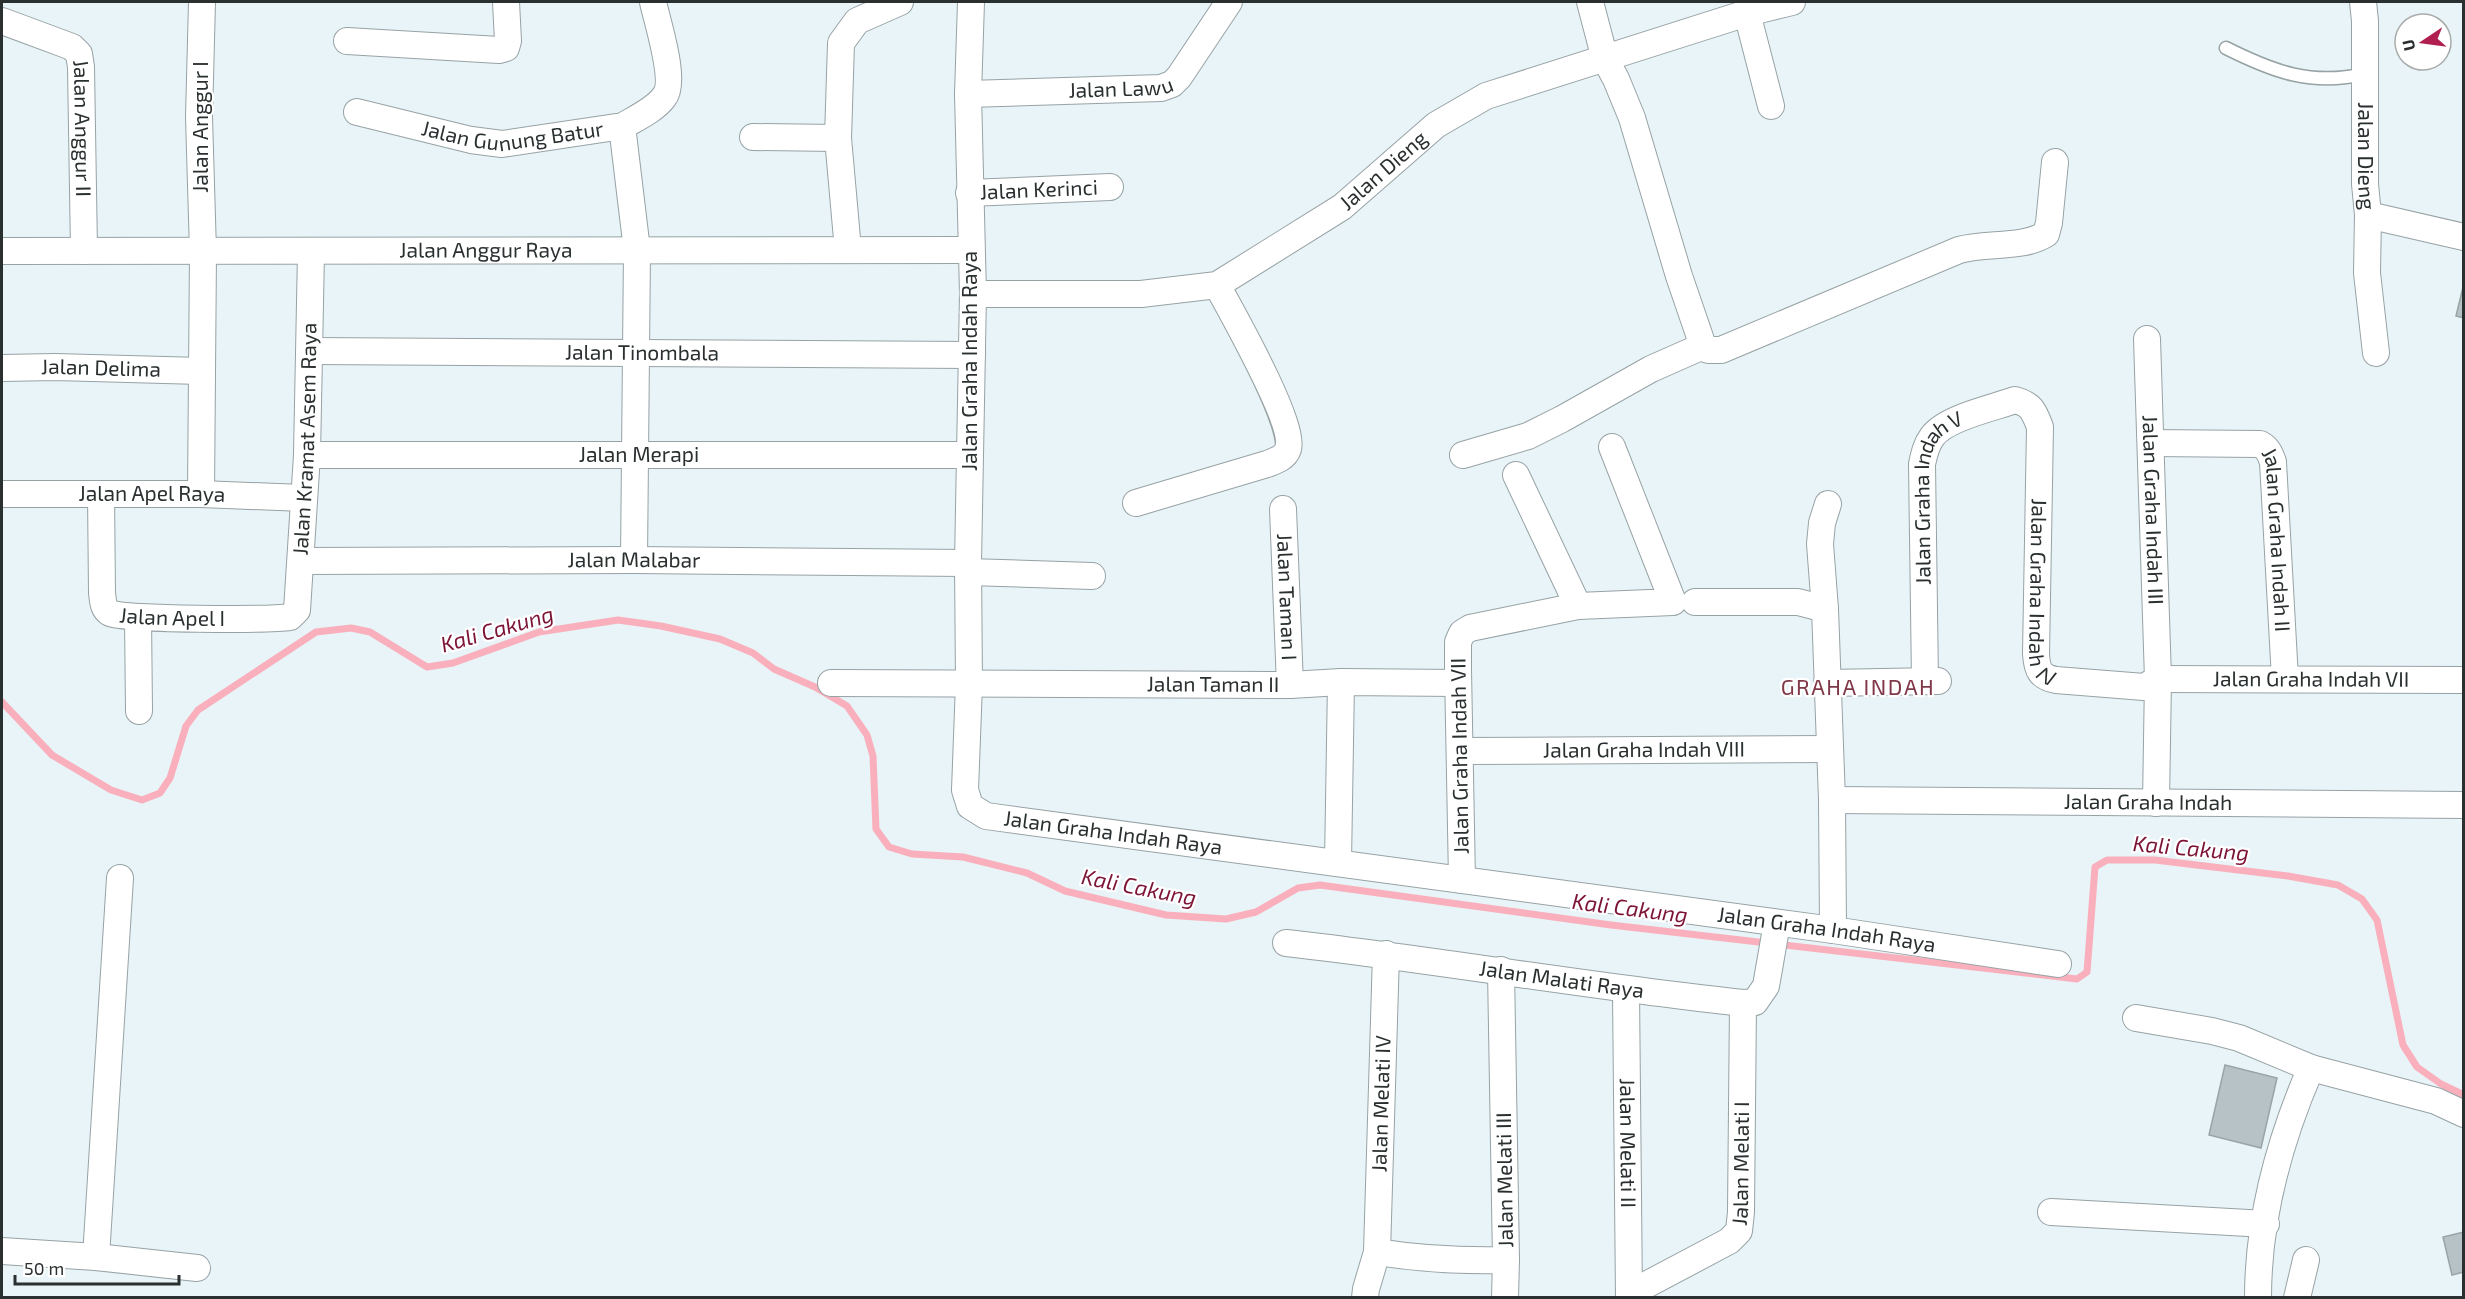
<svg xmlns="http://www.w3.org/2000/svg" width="2465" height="1299" viewBox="0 0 2465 1299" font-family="'Exo 2',sans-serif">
<rect width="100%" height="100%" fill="#e8f4f7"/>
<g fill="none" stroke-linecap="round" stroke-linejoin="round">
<path stroke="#f9b0bc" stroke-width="7" d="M2,702L52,755L111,790L142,800L160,793L170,778L186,726L198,710L316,632L351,628L370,632L427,667L453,663L539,632L618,620L661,626L720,639L753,653L774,669L815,687L847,706L867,735L873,756L876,829L889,847L912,854L963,857L1027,873L1065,891L1166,915L1226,919L1256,912L1298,888L1320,885L1611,925L2077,979L2087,972L2095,867L2107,860H2155L2288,876L2338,885L2362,899L2377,920L2403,1045L2417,1067L2441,1084L2464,1095"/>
</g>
<g fill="#b6c2c5" stroke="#99a4a6" stroke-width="1.5">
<path d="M2464,283V318L2456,316Z"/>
<path d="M2225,1065L2277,1078L2261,1148L2209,1135Z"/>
<path d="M2464,1232V1272L2452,1275L2443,1237Z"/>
</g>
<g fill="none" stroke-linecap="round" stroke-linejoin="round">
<defs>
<path id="lane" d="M2226,48C2274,72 2311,86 2365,74"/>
<g id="street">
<path id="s1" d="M971,2L968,94L973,294L968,563L969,684L965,790L970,806L986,816L1833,930L2058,964"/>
<path d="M1590,2L1605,59L1616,79L1632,118L1679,276L1703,346L1708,350H1721L1959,250C1986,242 2022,249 2046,234L2049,223L2055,162"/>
<path id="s2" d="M2363,2L2365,21V184L2368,215L2464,237"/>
<path d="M1747,13L1771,106"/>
<path id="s3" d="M2,21L72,47L79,54L81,67L84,251"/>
<path d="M347,41L499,50L506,48L508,41L506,2"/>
<path id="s4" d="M968,94L1161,88L1172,84L1179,77L1229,2"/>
<path id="s5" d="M357,112L471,140L502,144L616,127L623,134L637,250L634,560"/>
<path d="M618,129C632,120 654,111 664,97C677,82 657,21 653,2"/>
<path d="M753,137L838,138"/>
<path id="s6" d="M969,193L1110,187"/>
<path d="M2368,215L2367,273L2376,353"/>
<path d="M848,250L838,138L841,43L857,21L900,2"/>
<path id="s7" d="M2,251L971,250"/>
<path id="s8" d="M973,294H1141L1217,285L1342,207L1436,125L1486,96L1747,13L1792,2"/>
<path id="s9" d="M2147,339L2158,679L2156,803"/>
<path id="s10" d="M310,351L972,355"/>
<path id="s11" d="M2,368L55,367L201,371"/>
<path id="s12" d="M2151,443L2260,444C2268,448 2270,454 2273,462L2285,679"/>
<path id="s13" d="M307,455H969"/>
<path d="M1463,455L1528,436L1562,419L1651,369L1703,346"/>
<path d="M1516,475L1578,606"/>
<path id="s14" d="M2,494H201L303,498"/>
<path id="s15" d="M101,494L102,593C103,601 103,609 110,613C122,620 271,620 290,617L297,610L307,455L311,252"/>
<path d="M201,494L203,252L199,117L202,2"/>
<path d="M1136,503L1267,464C1275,461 1285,458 1288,449C1296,425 1231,311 1217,285"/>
<path d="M1828,504L1822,523L1820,544L1825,609L1832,800L1833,930"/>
<path id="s16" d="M1283,509L1290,685"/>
<path id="s17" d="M301,561L634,560L968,563"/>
<path d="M968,572L1092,576"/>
<path d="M1695,602H1798L1825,609"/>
<path d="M138,617L139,711"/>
<path id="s18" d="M2158,679L2464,680"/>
<path id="s19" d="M1925,681L1922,464C1924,455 1926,445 1932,437C1945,418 1993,408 2015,400C2031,404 2034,411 2040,427L2036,654C2037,670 2040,677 2056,680L2144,687L2158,679"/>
<path id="s20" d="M831,683L1290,685L1341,682L1458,683"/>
<path d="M1827,683L1938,681"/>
<path id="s21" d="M1460,751L1830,749"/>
<path id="s22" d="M1832,800L2464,805"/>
<path d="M1338,863L1341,682"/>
<path d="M1462,880L1458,670V642L1462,633L1470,628L1578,606L1673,602L1612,447"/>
<path id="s23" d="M1286,943C1439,960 1590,987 1743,1003L1755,1002L1766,986L1777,923"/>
<path id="s24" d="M1626,991L1629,1298"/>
<path d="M2136,1018L2212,1031L2239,1038L2311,1068L2436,1101L2464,1114"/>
<path d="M2051,1212L2266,1224"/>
<path d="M2,1251L96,1257L120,878"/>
<path d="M1377,1252C1421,1259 1462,1261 1506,1260L1501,970"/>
<path d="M96,1257L197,1268"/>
<path id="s25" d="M1629,1294L1729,1241L1739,1231L1741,1212L1743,1003"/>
<path id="s26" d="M1365,1298L1366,1289L1377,1252L1386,954"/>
<path d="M1505,1298L1506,1260"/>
<path d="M2258,1298C2258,1219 2280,1139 2311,1068"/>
<path d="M2297,1298L2306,1260"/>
</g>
</defs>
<use href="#lane" stroke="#97a2a5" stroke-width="15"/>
<use href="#street" stroke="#97a2a5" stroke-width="28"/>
<use href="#lane" stroke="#fff" stroke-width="12"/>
<use href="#street" stroke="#fff" stroke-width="26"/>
</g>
<g text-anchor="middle" stroke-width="4.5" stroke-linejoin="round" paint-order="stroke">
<g font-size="21" fill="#2a2f30" stroke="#fff">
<text dy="7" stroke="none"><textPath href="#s4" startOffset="153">Jalan Lawu</textPath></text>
<text dy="7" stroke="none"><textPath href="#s5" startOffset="159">Jalan Gunung Batur</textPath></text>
<text transform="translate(201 127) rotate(-90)" y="7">Jalan Anggur I</text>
<text dy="7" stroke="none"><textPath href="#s3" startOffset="159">Jalan Anggur II</textPath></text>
<text dy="7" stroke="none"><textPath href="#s2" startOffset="154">Jalan Dieng</textPath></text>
<text dy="7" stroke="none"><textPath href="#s8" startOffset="447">Jalan Dieng</textPath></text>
<text dy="7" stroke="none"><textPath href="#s6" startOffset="70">Jalan Kerinci</textPath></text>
<text dy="7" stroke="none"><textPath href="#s7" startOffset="484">Jalan Anggur Raya</textPath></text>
<text dy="7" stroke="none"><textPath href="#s10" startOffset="332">Jalan Tinombala</textPath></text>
<text transform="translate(970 361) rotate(-90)" y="7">Jalan Graha Indah Raya</text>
<text dy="7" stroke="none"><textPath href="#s11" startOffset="99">Jalan Delima</textPath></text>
<text dy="7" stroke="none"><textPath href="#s15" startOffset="483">Jalan Kramat Asem Raya</textPath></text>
<text dy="7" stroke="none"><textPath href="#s13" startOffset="332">Jalan Merapi</textPath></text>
<text dy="7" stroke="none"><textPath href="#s14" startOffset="150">Jalan Apel Raya</textPath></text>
<text dy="7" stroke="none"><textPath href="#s19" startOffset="189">Jalan Graha Indah V</textPath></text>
<text dy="7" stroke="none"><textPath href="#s9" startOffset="171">Jalan Graha Indah III</textPath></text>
<text dy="7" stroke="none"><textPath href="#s12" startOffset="210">Jalan Graha Indah II</textPath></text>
<text dy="7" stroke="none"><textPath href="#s17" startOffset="333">Jalan Malabar</textPath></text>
<text dy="7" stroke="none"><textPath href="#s19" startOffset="544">Jalan Graha Indah IV</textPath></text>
<text dy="7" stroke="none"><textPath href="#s16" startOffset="88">Jalan Taman I</textPath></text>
<text dy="7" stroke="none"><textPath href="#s15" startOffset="184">Jalan Apel I</textPath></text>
<text dy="7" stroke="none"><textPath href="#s18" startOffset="153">Jalan Graha Indah VII</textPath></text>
<text dy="7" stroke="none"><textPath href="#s20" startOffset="382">Jalan Taman II</textPath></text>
<text dy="7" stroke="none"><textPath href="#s21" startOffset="184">Jalan Graha Indah VIII</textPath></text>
<text transform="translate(1460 756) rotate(-91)" y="7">Jalan Graha Indah VII</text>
<text dy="7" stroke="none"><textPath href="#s22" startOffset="316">Jalan Graha Indah</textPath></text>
<text dy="7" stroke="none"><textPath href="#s1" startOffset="952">Jalan Graha Indah Raya</textPath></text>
<text dy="7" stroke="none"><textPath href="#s1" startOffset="1672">Jalan Graha Indah Raya</textPath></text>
<text dy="7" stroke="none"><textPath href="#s23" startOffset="278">Jalan Malati Raya</textPath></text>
<text dy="7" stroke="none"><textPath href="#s26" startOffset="196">Jalan Melati IV</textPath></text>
<text dy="7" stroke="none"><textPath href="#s24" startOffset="152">Jalan Melati II</textPath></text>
<text dy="7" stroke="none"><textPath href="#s25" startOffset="195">Jalan Melati I</textPath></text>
<text transform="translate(1505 1180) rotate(-91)" y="7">Jalan Melati III</text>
</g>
<g font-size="22" font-style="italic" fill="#7c1436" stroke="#fff">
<text transform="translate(497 629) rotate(-16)" y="8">Kali Cakung</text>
<text transform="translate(2191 848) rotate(5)" y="8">Kali Cakung</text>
<text transform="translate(1139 887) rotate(11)" y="8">Kali Cakung</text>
<text transform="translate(1630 908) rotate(7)" y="8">Kali Cakung</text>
</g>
<g font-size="22" letter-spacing="1.5" fill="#803849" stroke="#fff">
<text x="1858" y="695">GRAHA INDAH</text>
</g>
</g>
<rect width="2465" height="1299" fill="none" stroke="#2a2f30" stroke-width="6"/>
<g transform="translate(2423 42) rotate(257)"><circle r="28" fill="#ffffff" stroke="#aaacac" stroke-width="1.5"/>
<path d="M0-4.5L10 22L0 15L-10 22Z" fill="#b01f50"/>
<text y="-9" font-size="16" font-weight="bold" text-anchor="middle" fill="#2a2f30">U</text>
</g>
<path d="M15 1275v9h164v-9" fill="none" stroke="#2a2f30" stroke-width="3"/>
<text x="24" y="1275" font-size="18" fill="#2a2f30" stroke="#ffffff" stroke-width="4.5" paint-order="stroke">50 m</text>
</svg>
